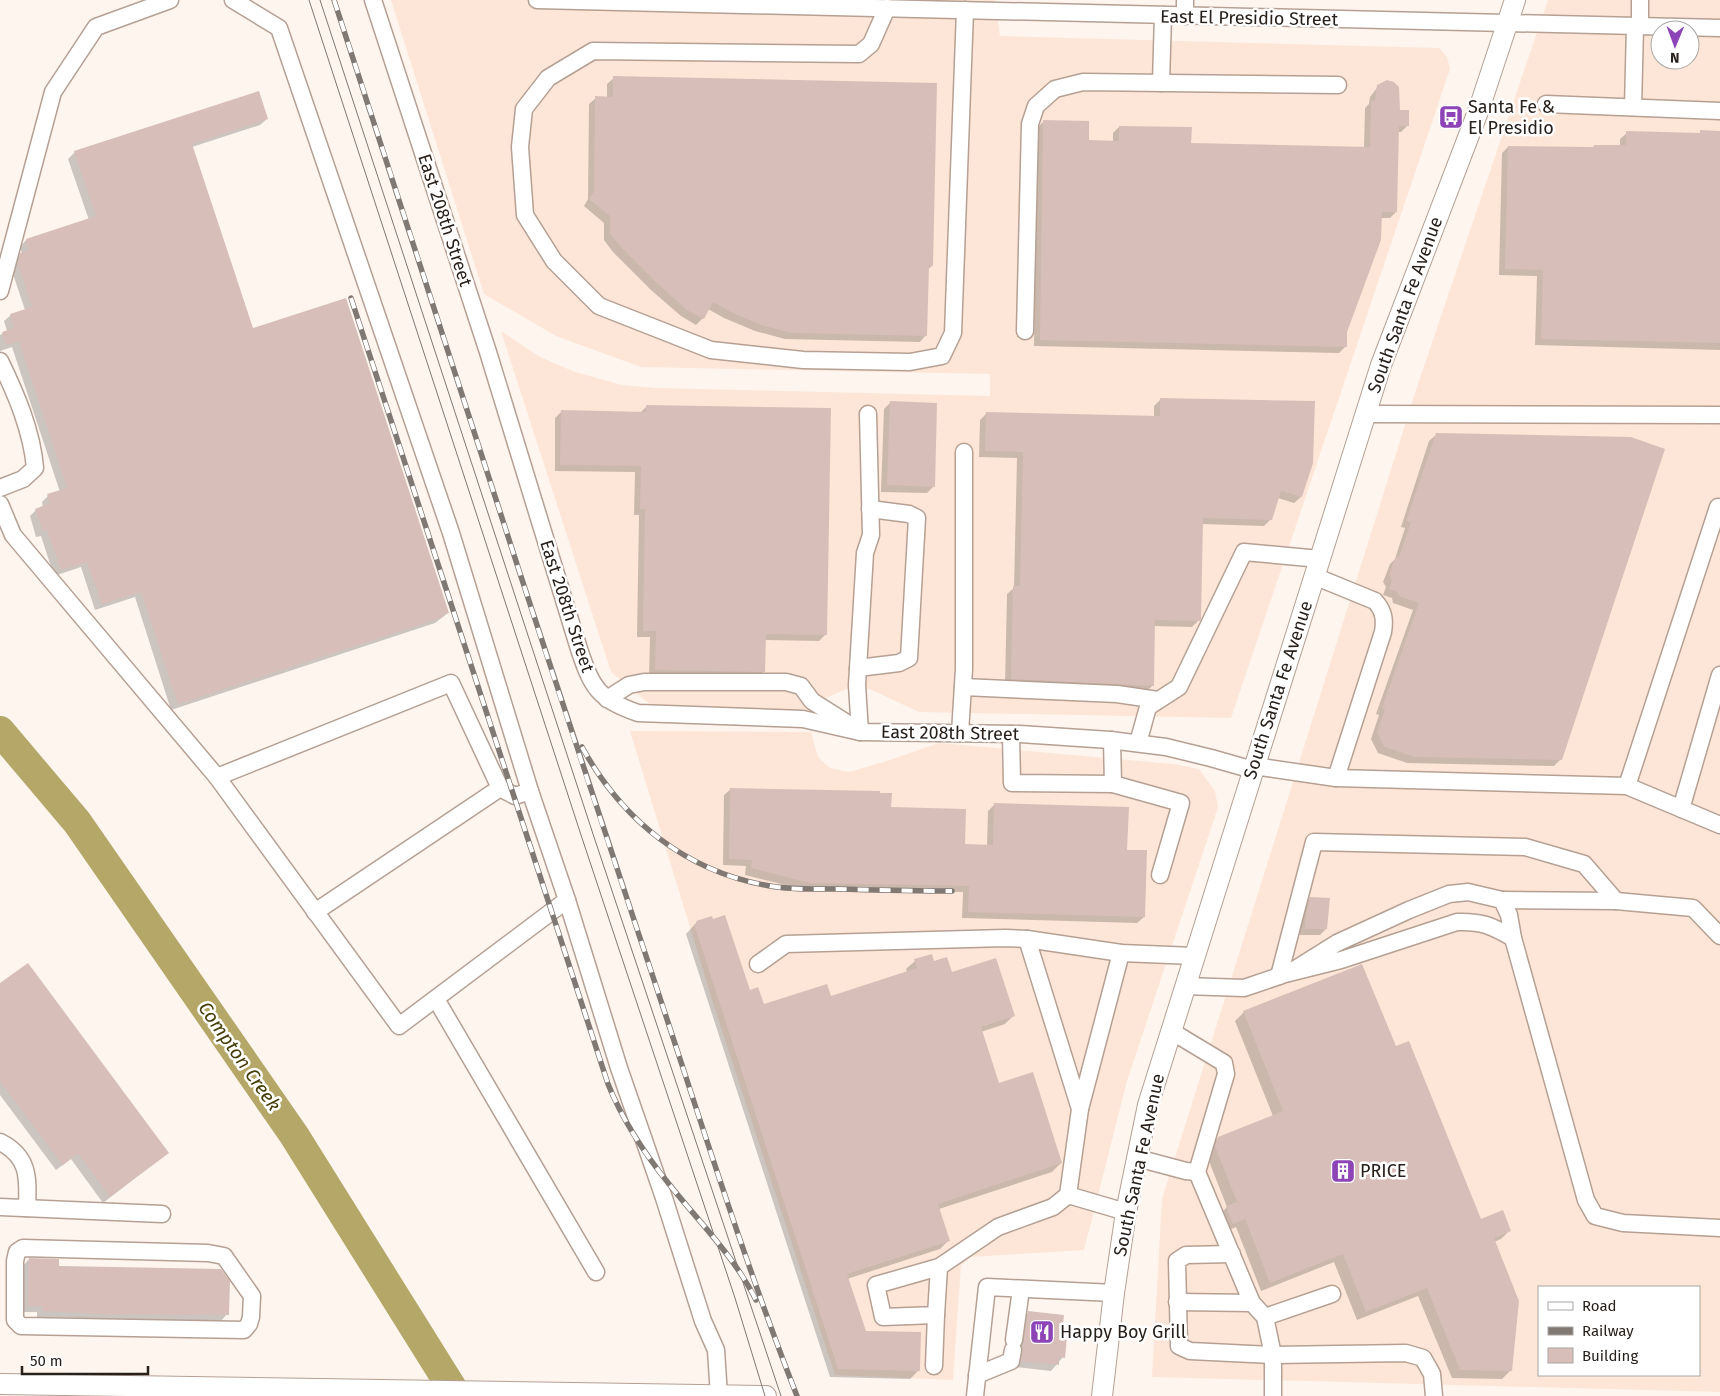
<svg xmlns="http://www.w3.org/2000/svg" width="1720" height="1396" viewBox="0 0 1720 1396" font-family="'Fira Sans',sans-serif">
<rect width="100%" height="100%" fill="#fef5ef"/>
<g fill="#fde6d7" fill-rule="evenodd">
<path d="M391,0H995L1000,36L1439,48L1447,57L1450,69L1231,718L919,712L870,689H846L826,698L818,710L652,706L611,672L501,331L540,357L575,372L622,385L656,388L990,396V374L641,367L556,336L484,294Z"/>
<path d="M1548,0H1720V1392L1152,1377L1162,1199L1416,390ZM1660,30H1690V60H1660ZM1539,1287H1699V1375H1539Z"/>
<path d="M630,731L811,732L818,757L830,768L849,772L887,761L939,743L1173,764L1199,769L1215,791L1218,807L1127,1081L1084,1250L970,1257L961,1265L953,1380L835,1375L715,1009Z"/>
</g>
<g fill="#0003">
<path d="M614,78L932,266L927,270L926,335L920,342L785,339L755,331L724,318L708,309L703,318L696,325L681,316L651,290L613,252L604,240V223L584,206L588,199L589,104L596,98H607V84Z"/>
<path d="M1380,84L1408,125L1401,132H1398L1396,212L1390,218H1380L1346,332V346L1339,353L1034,346L1037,128L1044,121L1088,142H1113V133L1119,127L1190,144L1364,148L1365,108L1369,104L1370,97Z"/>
<path d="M267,119L260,125L192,147L252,330L448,613L435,623L171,710L135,597L95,610L81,567L54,576L41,536L36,537L30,516L36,510L43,507L42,502L48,496L60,492L12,347L0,351V335L7,331L4,321L11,315L25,310L12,271L14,261L22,253L20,247L26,240L89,220L68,159L75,152Z"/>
<path d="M1701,132H1720V350L1535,345L1537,276L1499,275L1502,153L1508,147L1591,149L1594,146H1620V139L1627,133L1698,135Z"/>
<path d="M1161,399L1301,497L1294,503L1278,498L1271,519L1264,526L1202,524L1199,620L1192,627L1154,626L1153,685L1146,692L1005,685L1007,594L1014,588L1017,458L979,457L980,420L987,413L1154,417V406Z"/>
<path d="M890,403L934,486L927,493L881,492L884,409Z"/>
<path d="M647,406L826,634L819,641L765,640L764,671L758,678L649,676L650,637H637L639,515H634L635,472L555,471V418L562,411L640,413Z"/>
<path d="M1436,435L1561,759L1554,766L1407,763L1378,753L1371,739L1379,715L1376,714L1413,610L1393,603L1392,598L1383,595L1386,587L1383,582L1390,564L1395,559L1405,528L1401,527L1429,441Z"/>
<path d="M731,789L890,808L963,846H987L988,811L995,804L1144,917L1137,923L962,918L963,892L802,889L745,875L746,866L723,865L724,795Z"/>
<path d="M1310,898L1326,929L1320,935H1300V920L1304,905Z"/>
<path d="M697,922L749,992L763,1006L830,997L907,972L906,969L915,961L933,963L952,973L1014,1015L1005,1024L981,1032L998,1085L1061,1163L1052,1172L939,1209L949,1240L940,1249L847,1279L865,1332L919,1370L910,1379L830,1377L686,934Z"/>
<path d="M0,985L167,1153L103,1203L71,1159L56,1170L0,1095Z"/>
<path d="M1244,1012L1395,1048L1480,1221L1510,1230L1501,1239L1494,1242L1511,1370L1502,1379L1452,1378L1418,1296L1357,1320L1334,1262L1261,1291L1236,1227L1224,1232L1218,1216L1227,1207L1207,1156L1209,1148L1218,1138L1273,1116L1235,1021Z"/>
<path d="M29,1259L58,1267L227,1314L221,1321L37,1317V1312H22L23,1266Z"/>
<path d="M1028,1313L1063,1357L1051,1371L1015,1367L1022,1319Z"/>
</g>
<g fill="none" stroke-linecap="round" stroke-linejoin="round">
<path stroke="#b5a767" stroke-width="30" d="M0,731L77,822L294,1135L457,1396"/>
</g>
<g fill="#d8beb8">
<path d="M613,76L937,83L933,266H929L927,336L792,333L761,325L731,312L713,302L704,319L687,310L658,284L619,245L610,233V216L589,199L594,192L595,96L613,97Z"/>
<path d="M1387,80L1394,82L1399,87L1400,110H1409V126H1399L1397,212H1382L1381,240L1347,332V347L1040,340L1043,120L1089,121V140L1119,141V126L1192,127L1191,143L1370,147L1371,101H1375L1377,85Z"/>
<path d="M259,91L268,119L192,144L253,328L346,298L449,613L442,615L443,617L178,704L141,592L102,604L87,562L61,570L47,530L43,531L35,509L50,503L47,494L67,488L19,341L6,345L2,332L14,328L10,314L32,307L18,264L20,253L29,250L26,239L96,216L74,151Z"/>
<path d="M1700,130L1720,131V343L1541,339L1543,270L1505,269L1508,146L1594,147V145H1626V131L1700,133Z"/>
<path d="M1160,398L1315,401L1313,463L1302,497L1281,491L1272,520L1203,518L1201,619L1200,621L1155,620L1154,686L1011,679L1013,586H1020L1023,452L985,451L986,412L1160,416Z"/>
<path d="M890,401L937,403L935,487L887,485Z"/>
<path d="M646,405L831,408L827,635L766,634L765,672L655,670L656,631H643L645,509H640L641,466L560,465L561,410L646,412Z"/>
<path d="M1436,433L1631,437L1665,449L1562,760L1415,757L1384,747L1377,732L1385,709L1382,708L1419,603L1399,596L1398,592L1389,589L1392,580L1389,575L1396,556L1399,557L1411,522L1406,521Z"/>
<path d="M730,788L880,791V793H892L891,807L966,809L965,844L993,845L994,803L1129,807L1127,850H1147L1145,917L968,912L969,886L809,883L751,868L752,860L729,859Z"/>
<path d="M1310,897L1330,898L1327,929H1305L1306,913Z"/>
<path d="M725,915L750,990L758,987L764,1004L827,984L831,996L917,968L914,959L932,954L934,961L947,957L952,972L996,958L1015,1016L981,1027L999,1083L1033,1072L1062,1163L938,1204L950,1241L847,1274L866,1331L921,1332L920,1371L838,1369L694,924H697L696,921L712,916L713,919Z"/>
<path d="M28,963L169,1153L110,1197L78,1153L63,1165L0,1081V983Z"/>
<path d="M1362,964L1396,1046L1409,1041L1481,1219L1503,1210L1511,1231L1494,1238L1519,1301L1512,1371L1460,1370L1427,1288L1366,1312L1343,1254L1270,1283L1245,1219L1233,1224L1226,1206L1237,1202L1215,1146L1218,1137L1283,1111L1243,1011Z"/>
<path d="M29,1258L59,1259V1266L221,1269L230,1281L229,1315L104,1314L42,1311L43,1306H28Z"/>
<path d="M1028,1311L1064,1315L1063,1324L1068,1325L1065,1358L1059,1357V1365L1021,1361Z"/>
</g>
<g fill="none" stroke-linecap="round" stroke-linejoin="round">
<defs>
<g id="minor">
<path d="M233,0L279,28L451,533L530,791L567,900L619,1068L664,1198L703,1321L716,1350L719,1396"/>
<path d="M373,0L488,352L579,649C592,688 598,699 638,713L803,719L860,732L1020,734L1110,740L1166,747L1211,758L1253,770"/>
<path d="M537,0L1720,28"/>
<path d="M887,8L871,44L859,54L593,51L548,78L524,109L520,147L525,215L554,261L599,306L711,350L803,360L910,362L942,356L953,333L965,10"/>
<path d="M1185,16V0"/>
<path d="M1640,27V0"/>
<path d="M1161,83L1163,15"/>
<path d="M1546,104L1720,111"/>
<path d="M1633,107L1635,27"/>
<path d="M0,291L53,92L96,27L170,0"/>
<path d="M1025,331L1030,124L1036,106L1055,89L1083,82L1338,85"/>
<path d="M0,361C16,394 32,431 35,468L23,479L0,488"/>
<path d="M1366,414L1720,415"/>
<path d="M0,504L13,535L217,777L451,683L500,788L515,796L530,791"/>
<path d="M858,668L899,663L909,658L917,518L909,514L870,509"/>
<path d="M963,687L1117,694L1158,700"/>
<path d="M607,699L629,685L644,682H786L801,686L812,701L850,725"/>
<path d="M860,732L857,685L865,553L871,535L868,414"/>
<path d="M960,733L964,669V452"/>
<path d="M1011,734L1012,783L1113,784L1112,740"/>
<path d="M1138,743L1148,707L1179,687L1244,552L1320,559"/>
<path d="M1254,766L1336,778L1383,632C1385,620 1384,611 1375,601L1314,576"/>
<path d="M217,777L399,1026L567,900"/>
<path d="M1336,778L1627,786L1720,825"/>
<path d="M1113,784L1181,803L1160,875"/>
<path d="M1627,786L1718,507"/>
<path d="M1681,809L1720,675"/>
<path d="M1468,892L1502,900L1509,915L1513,938C1492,926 1482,921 1457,922L1341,960L1289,973L1337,943L1409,910L1449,894Z"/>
<path d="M1502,900L1616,901L1693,908L1720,936"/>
<path d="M315,912L500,788"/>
<path d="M1513,938L1586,1200L1595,1216L1623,1223L1720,1228"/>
<path d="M758,964L786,944L1005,938L1027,939"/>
<path d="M1279,976L1314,842L1525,847L1584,864L1616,901"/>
<path d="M1185,986L1244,988L1288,973"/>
<path d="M436,999L596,1272"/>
<path d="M1171,1031L1224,1063L1226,1074L1197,1172L1252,1303L1265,1317L1273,1355V1396"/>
<path d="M1080,1109L1121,953"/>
<path d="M0,1142C30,1157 28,1179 27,1208"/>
<path d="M1137,1158L1186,1171L1197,1172"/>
<path d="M1068,1195L1080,1109L1027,939L1121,953L1194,956"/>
<path d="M0,1207L162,1214"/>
<path d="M23,1248L208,1253L224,1256L252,1296L251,1317L249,1324L244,1330L21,1326L15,1320V1261L17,1252Z"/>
<path d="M1232,1254L1186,1255L1177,1261L1179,1346L1190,1351L1273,1355L1406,1353L1423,1358L1432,1374L1434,1396"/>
<path d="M939,1267L936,1315L883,1317L876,1285L939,1267L998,1227L1053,1207L1068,1195L1126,1212"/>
<path d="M1177,1302L1252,1303"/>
<path d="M1265,1317L1332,1294"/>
<path d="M1014,1340L1021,1289"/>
<path d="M934,1366L936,1315"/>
<path d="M977,1375L1011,1361L1013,1350"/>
<path d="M975,1396L987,1287L1114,1293"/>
</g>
<g id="major">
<path d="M0,1384L766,1396"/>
<path d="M1102,1396L1114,1293L1126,1212L1148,1105L1381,365L1479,109L1515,0"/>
</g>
</defs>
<use href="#minor" stroke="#b5a093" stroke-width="19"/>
<use href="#major" stroke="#b5a093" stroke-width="22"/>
<use href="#minor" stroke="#fff" stroke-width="16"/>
<use href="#major" stroke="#fff" stroke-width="20"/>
<g stroke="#807873" stroke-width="1">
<path d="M309,0L582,838L735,1298L765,1396"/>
<path d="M320,0L593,834L781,1396"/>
</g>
<defs>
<g id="rail">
<path d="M334,0C436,312 535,624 639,935C691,1089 738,1245 797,1396"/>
<path d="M351,298L608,1084C623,1121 644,1153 669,1184C699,1222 734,1256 756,1300"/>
<path d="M582,747C622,820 686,872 770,886C792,890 816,889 838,889C876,890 914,891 952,891"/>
</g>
</defs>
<use href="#rail" stroke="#807873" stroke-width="5.5"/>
<use href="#rail" stroke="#fff" stroke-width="4" stroke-dasharray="11" stroke-linecap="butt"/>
</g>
<defs>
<symbol id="bus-square" viewBox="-11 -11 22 22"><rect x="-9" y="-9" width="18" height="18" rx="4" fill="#8c44b6" stroke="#fff"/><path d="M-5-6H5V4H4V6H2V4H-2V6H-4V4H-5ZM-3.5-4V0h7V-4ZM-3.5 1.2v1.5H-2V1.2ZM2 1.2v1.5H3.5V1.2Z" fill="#fff"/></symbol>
<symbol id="building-square" viewBox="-11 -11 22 22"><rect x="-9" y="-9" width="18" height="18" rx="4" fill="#8c44b6" stroke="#fff"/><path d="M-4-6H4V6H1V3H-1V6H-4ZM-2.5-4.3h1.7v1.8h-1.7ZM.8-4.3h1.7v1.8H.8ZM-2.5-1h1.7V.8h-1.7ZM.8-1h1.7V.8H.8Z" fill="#fff"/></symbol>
<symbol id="restaurant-square" viewBox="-11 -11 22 22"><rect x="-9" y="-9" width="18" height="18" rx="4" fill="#8c44b6" stroke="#fff"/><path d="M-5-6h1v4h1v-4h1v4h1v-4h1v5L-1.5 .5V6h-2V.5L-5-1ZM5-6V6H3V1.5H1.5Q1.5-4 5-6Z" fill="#fff"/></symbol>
</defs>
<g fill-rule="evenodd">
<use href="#bus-square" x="1437" y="103" width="28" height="28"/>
<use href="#building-square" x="1329" y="1157" width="28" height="28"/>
<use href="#restaurant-square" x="1028" y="1318" width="28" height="28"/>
</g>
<g text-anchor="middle" stroke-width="5" stroke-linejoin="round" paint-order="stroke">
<g font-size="18" fill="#28201b" stroke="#fff">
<text transform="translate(1249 18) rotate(1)" y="6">East El Presidio Street</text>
<text transform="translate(445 220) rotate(72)" y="6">East 208th Street</text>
<text transform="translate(1405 305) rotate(-70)" y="6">South Santa Fe Avenue</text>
<text transform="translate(567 606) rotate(72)" y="6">East 208th Street</text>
<text transform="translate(1278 690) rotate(-72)" y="6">South Santa Fe Avenue</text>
<text transform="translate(950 733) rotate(1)" y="6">East 208th Street</text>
<text transform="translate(1139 1165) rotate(-78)" y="6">South Santa Fe Avenue</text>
</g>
<g font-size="18" fill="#28201b" stroke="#fff" text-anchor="start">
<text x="1468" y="113">Santa Fe &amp;<tspan x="1468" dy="21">El Presidio</tspan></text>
<text x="1360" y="1177">PRICE</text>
<text x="1060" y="1338">Happy Boy Grill</text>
</g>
<g font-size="19" font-style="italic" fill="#463c06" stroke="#fff">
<text transform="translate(240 1056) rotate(55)" y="7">Compton Creek</text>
</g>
</g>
<rect x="1538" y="1286" width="162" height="90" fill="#ffffff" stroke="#a9a6a4"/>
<rect x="1548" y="1302" width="25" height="8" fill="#ffffff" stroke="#a9a6a4"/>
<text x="1582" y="1311" font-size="15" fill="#28201b">Road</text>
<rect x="1548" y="1327" width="25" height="8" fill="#807873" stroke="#a9a6a4"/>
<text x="1582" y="1336" font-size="15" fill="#28201b">Railway</text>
<rect x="1548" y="1348" width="25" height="15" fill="#d8beb8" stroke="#a9a6a4"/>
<text x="1582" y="1361" font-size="15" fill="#28201b">Building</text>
<g transform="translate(1675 45) rotate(181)"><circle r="24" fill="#ffffff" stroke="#a9a6a4"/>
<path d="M0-4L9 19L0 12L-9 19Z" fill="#8c44b6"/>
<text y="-8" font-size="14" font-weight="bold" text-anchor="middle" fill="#28201b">N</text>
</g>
<path d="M22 1366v8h126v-8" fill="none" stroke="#28201b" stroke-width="2.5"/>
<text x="30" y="1366" font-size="15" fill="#28201b" stroke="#ffffff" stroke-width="4" paint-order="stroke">50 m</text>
</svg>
